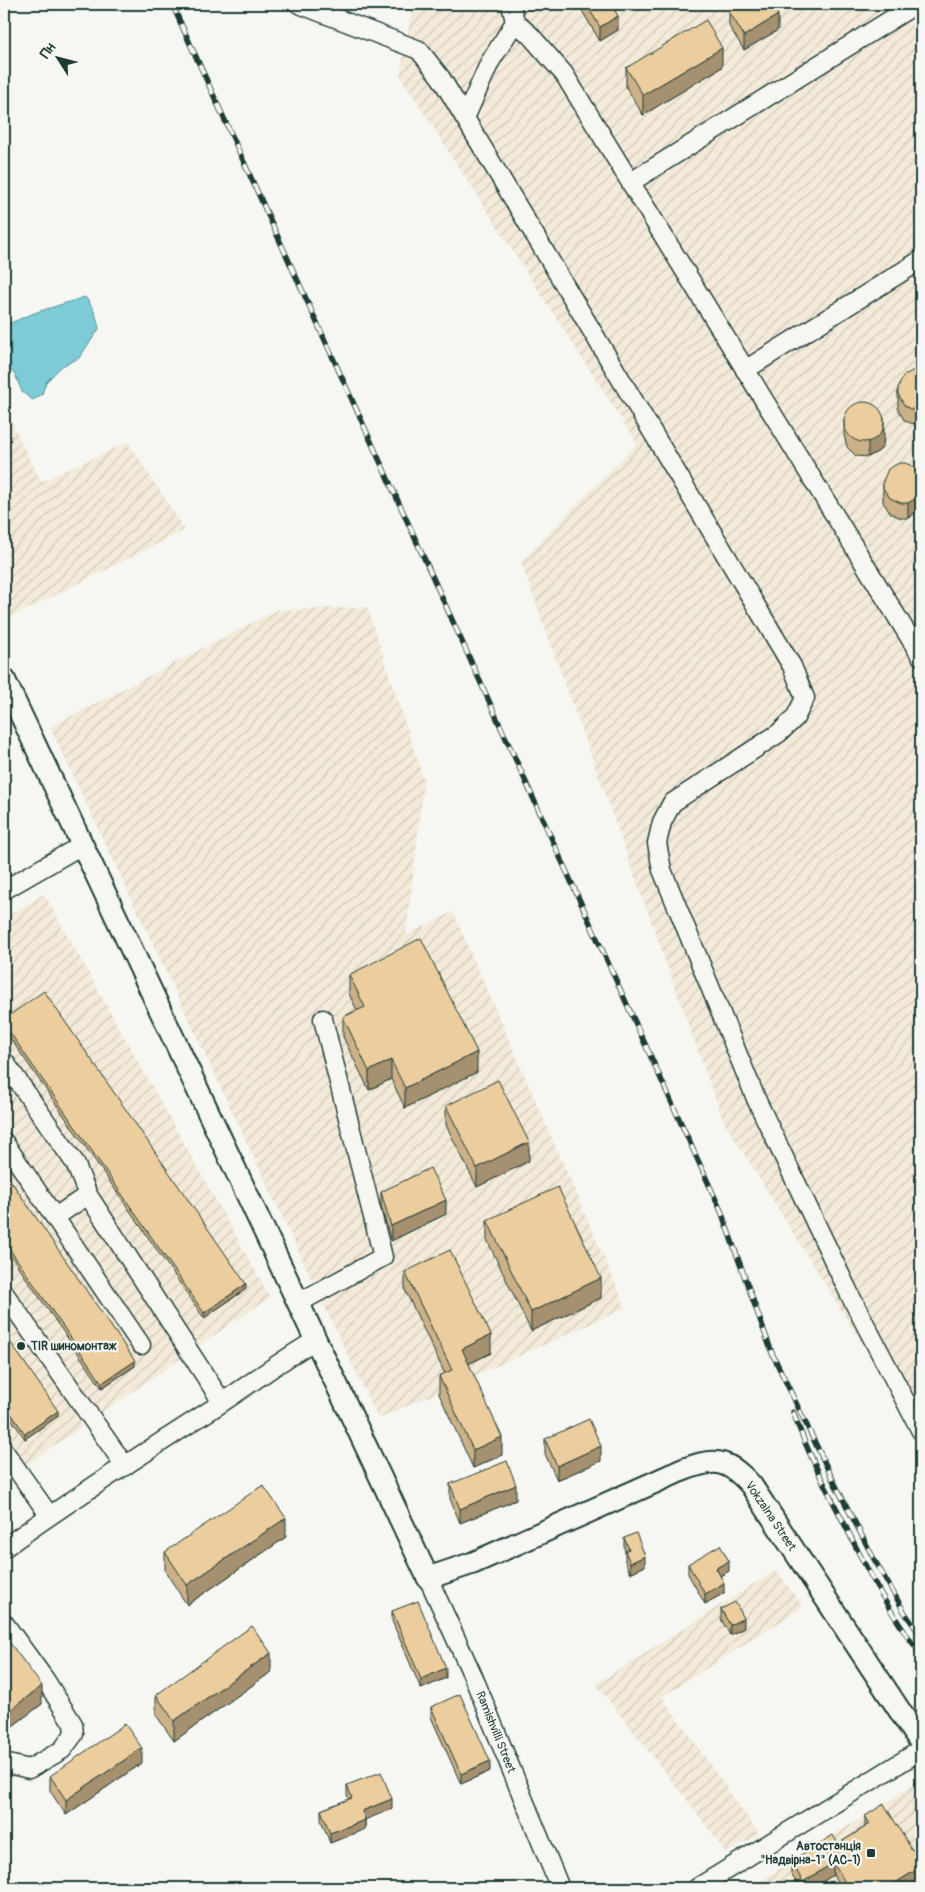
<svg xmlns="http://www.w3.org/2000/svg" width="925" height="1892" viewBox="0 0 925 1892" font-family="Pangolin,sans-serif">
<defs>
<pattern id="industrial-furrows" width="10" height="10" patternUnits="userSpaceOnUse" patternTransform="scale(1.25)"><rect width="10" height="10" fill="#f3ead9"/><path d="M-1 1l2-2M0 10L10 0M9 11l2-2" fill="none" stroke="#d0cabb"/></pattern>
</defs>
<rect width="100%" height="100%" fill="#f6f6f2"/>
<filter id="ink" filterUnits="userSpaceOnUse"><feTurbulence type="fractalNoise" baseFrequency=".02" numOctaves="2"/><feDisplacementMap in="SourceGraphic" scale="10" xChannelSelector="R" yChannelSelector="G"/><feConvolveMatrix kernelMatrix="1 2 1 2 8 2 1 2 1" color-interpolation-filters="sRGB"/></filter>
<g filter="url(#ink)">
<g fill="url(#industrial-furrows)">
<path d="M413,4H921V1438L723,1120L521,562L637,443L400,76Z"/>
<path d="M4,408L41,482L128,442L185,530L4,621Z"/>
<path d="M367,607L424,780L406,935L453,912L626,1308L378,1419L50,727L277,610Z"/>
<path d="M44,894L270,1297L4,1480V918Z"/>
<path d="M776,1570L803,1607L662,1697L759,1834L726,1853L695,1810L596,1684Z"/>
<path d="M917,1783L921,1789V1888H749Z"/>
</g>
<path fill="#7bcbd7" stroke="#569296" d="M85,297C93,306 97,317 99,329L79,358L62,366L46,382L42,394L33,400L22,392L15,374L7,367L4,355V331L8,324L34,313Z"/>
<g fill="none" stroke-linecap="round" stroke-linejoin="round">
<defs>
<g id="minor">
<path d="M299,4L419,50L441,78L792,666L805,698L795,718L779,733L672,803L662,822L657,843L662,870L757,1101L852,1299L921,1431"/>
<path d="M515,22L530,35L564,74L921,656"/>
<path d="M465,118L490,62L515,22L511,4"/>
<path d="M631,182L916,4"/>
<path d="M745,370L921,260"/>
<path d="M4,890L82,845"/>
<path d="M4,1061L75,1163L88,1195L222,1402"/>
<path d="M4,1142L141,1345"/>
<path d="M55,1217L88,1195"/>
<path d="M4,1293L125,1466"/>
<path d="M298,1303L383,1257L323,1019"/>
<path d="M4,1451L49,1515"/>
<path d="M4,1548C70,1500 140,1456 209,1411C245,1388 278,1362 316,1340"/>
<path d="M428,1578L473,1676L560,1888"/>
<path d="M4,1623L46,1681L73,1724L74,1734L62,1750L29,1769L4,1763"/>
<path d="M697,1888L921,1750"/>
</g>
<path id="major" d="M4,679L428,1578L473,1563L680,1471C713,1458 726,1457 751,1485L921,1743"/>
</defs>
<use href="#minor" stroke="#1f3d34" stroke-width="21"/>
<use href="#major" stroke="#1f3d34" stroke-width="25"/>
<path stroke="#1f3d34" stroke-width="2.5" stroke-dasharray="1 4" stroke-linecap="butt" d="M910,1850L921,1843"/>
<use href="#minor" stroke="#f6f6f2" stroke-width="18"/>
<use href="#major" stroke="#f6f6f2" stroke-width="21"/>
<defs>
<g id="rail">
<path d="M172,4L721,1211L772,1353L833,1480L874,1559L905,1613L921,1636"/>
<path d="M793,1412C807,1451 825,1486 844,1523C866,1568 890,1615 921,1654"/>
</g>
</defs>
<use href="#rail" stroke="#1f3d34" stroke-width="5.5"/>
<use href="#rail" stroke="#f6f6f2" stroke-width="4" stroke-dasharray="11" stroke-linecap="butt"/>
</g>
<g fill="#cbb088" stroke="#1f3d34">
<path d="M578,4H611L618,30L600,41Z"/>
<path d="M809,4H823L812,10Z"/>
<path d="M729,11L778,30L744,50L729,26Z"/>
<path d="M722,67L643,115L626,87V68Z"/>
<path d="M921,371V425L910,423L904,420L898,409V388Z"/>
<path d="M844,420L884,433L883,445L879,451L868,457L856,456L847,447L844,435Z"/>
<path d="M883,481L918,511L908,518H901L890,513L883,502Z"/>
<path d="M349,975L477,1072L405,1108L391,1079L369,1090L343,1037V1017L357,1010L349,994Z"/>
<path d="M4,1019L246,1289L204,1318L4,1029Z"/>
<path d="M446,1106L529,1161L477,1187L446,1125Z"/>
<path d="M4,1171L135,1366L102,1388L4,1246Z"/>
<path d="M381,1192L446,1214L391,1241L381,1206Z"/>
<path d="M487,1220L601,1298L531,1331L487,1240Z"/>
<path d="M405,1272L491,1353L468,1364L502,1455L473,1468L439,1394V1376L445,1374L405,1290Z"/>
<path d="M4,1333L58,1416L25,1439L4,1408Z"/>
<path d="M545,1439L601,1461L557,1480L545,1454Z"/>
<path d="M450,1484L516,1500L460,1523L450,1499Z"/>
<path d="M286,1537L187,1605L165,1571V1552Z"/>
<path d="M624,1538L645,1566L630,1573L625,1561V1551L624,1548Z"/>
<path d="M688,1564L729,1571L720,1576L724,1593L705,1604L688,1574Z"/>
<path d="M721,1609L744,1628L730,1635L721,1619Z"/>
<path d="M392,1611L446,1678L421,1689L392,1621Z"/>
<path d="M4,1635L42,1704L6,1731L4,1729Z"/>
<path d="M271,1672L174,1741L156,1715V1695Z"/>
<path d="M431,1707L490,1771L461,1784L431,1717Z"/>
<path d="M142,1763L66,1815L50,1791V1776Z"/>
<path d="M347,1785L392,1809L365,1819V1829L330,1843L321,1820V1810L349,1799L347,1795Z"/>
<path d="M865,1816L921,1880L907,1888H841L833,1875L813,1888H800L791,1874V1861L838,1844L865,1827Z"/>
</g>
<g fill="#a5906f" stroke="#1f3d34">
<path d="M812,4H823L812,10Z"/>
<path d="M778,15V30L744,50V36Z"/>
<path d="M618,16V30L600,41V27Z"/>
<path d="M722,48V67L643,115V95Z"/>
<path d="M884,418V433L883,445L879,451L868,457V442Z"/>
<path d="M921,490V505L918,511L908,518V503Z"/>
<path d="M477,1052V1072L405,1108V1088Z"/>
<path d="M391,1060V1079L369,1090V1071Z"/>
<path d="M529,1142V1161L477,1187V1168Z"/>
<path d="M446,1200V1214L391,1241V1226Z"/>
<path d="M601,1278V1298L531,1331V1312Z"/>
<path d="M246,1284V1289L204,1318V1313Z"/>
<path d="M491,1335V1353L462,1367V1349Z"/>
<path d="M135,1361V1366L102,1388V1383Z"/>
<path d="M58,1411V1416L25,1439V1434Z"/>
<path d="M502,1437V1455L473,1468V1450Z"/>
<path d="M601,1446V1461L557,1480V1466Z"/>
<path d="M516,1485V1500L460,1523V1509Z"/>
<path d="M286,1518V1537L187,1605V1585Z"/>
<path d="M645,1556V1566L630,1573V1563Z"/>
<path d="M729,1561V1571L716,1578V1568Z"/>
<path d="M724,1583V1593L705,1604V1594Z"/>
<path d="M744,1618V1628L730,1635V1625Z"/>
<path d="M271,1653V1672L174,1741V1721Z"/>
<path d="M446,1668V1678L421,1689V1679Z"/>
<path d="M42,1686V1704L6,1731V1713Z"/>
<path d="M142,1748V1763L66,1815V1800Z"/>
<path d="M490,1761V1771L461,1784V1774Z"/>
<path d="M392,1799V1809L362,1821V1811Z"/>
<path d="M365,1820V1829L330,1843V1833Z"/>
<path d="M833,1863V1875L813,1888H803V1882Z"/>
<path d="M921,1867V1880L907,1888H887Z"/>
</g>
<g fill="#eccd9e" stroke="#1f3d34">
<path d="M586,4H611L618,16L600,27Z"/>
<path d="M740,4H771L778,15L744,36L729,11Z"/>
<path d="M706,20L722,48L643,95L626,68Z"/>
<path d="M914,370L921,371V410L910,409L904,405L898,394V388L903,376Z"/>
<circle cx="864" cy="422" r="20"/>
<path d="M899,463H905L917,468L921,476V490L918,497L908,503H901L890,498L883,488V481L888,469Z"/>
<path d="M421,938L477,1052L405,1088L391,1060L369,1071L343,1017L365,1007L349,975Z"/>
<path d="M44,991L246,1284L204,1313L4,1024V1019Z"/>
<path d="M498,1080L529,1142L477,1168L446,1106Z"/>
<path d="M430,1168L446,1200L391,1226L381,1192Z"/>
<path d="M4,1171L135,1361L102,1383L4,1241Z"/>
<path d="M558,1187L601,1278L531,1312L487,1220Z"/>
<path d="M450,1250L491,1335L462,1349L502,1437L473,1450L439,1376L452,1370L405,1272Z"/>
<path d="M4,1333L58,1411L25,1434L4,1403Z"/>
<path d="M589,1419L601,1446L557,1466L545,1439Z"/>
<path d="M507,1461L516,1485L460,1509L450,1484Z"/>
<path d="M263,1485L286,1518L187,1585L165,1552Z"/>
<path d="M636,1533L645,1556L630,1563L625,1551L629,1549L624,1538Z"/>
<path d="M720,1545L729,1561L716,1568L724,1583L705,1594L688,1564Z"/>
<path d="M418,1601L446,1668L421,1679L392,1611Z"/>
<path d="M735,1602L744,1618L730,1625L721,1609Z"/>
<path d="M252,1626L271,1653L174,1721L156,1695Z"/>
<path d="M4,1635L42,1686L6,1713L4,1711Z"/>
<path d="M460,1694L490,1761L461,1774L431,1707Z"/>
<path d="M125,1724L142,1748L66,1800L50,1776Z"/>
<path d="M381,1772L392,1799L362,1811L365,1820L330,1833L321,1810L352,1798L347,1785Z"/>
<path d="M884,1804L912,1850L921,1845V1867L887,1888H849L833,1863L803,1882L791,1861L833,1835L838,1844L870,1824L865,1816Z"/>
</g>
</g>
<g fill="#1f3d34" stroke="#f6f6f2" stroke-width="2">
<circle cx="21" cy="1346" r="5"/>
<rect x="866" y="1848" width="10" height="10" rx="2.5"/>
</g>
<g text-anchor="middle" stroke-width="4.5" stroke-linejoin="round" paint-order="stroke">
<g font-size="12" font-weight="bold" fill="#1f3d34" stroke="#f6f6f2" text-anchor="start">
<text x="31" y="1350">TIR шиномонтаж</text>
<text x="861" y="1850" text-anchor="end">Автостанція<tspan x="861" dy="14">"Надвірна-1" (АС-1)</tspan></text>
</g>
<g font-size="12" fill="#1f3d34" stroke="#f6f6f2">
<text transform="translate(771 1516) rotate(56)" y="4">Vokzalna Street</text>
<text transform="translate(496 1732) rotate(68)" y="4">Ramishvilli Street</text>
</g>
</g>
<rect width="925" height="1892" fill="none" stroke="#f6f6f2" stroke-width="20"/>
<rect x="10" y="10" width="905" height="1872" fill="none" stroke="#1f3d34" stroke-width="2" filter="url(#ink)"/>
<g transform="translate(58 58) rotate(306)" stroke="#f6f6f2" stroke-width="4" paint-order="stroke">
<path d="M0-4L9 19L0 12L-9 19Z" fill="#1f3d34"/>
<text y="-8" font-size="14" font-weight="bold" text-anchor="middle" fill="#1f3d34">Пн</text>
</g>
</svg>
